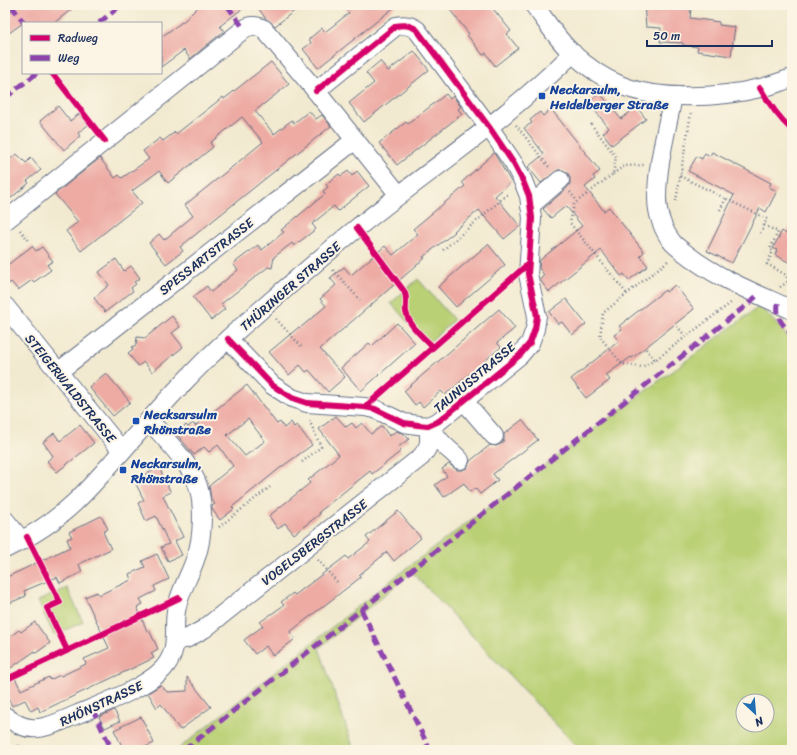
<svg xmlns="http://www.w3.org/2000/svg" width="797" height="755" viewBox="0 0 797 755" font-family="Sriracha,sans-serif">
<rect width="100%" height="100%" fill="#fcf5e5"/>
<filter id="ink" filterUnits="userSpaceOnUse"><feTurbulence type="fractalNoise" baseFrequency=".025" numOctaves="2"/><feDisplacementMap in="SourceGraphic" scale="8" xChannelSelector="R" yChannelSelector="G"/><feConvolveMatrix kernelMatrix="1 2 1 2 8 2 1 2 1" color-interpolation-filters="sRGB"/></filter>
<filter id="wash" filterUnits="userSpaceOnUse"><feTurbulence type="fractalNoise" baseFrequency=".012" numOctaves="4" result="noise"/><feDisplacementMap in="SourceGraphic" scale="16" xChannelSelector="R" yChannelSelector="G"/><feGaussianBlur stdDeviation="0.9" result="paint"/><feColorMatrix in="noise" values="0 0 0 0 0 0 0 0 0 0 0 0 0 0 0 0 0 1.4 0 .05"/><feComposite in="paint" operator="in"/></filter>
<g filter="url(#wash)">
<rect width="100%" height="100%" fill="#f2ead0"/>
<g fill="#b9d074" stroke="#6a8069" fill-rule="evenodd">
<path d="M418,279L454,320L427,344L391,303Z"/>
<path d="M760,306L792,341V750H580L412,572L319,648L354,750H177L408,567ZM743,701H767V725H743Z"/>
<path d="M67,588L83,622L54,635L38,601Z"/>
</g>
<g id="blocks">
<g fill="#edaba4" fill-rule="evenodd">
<path d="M19,5H77L54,23H23L5,36V16Z"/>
<path d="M200,5H247L220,26L224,31L190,59L184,50L161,67V37L185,20Z"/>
<path d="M256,5H302L275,26L266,19Z"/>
<path d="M343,5H397L318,68L303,49L311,43L309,39L322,28L325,32L349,13Z"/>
<path d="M446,5H490L511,31L507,34L518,48L495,66L486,53L483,55L467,35L469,34Z"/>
<path d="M644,5H682V8H691L690,18L719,22V25L735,27L731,56L697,51L698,47L683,45V43L660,42L661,28L646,27Z"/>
<path d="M414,51L429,70L364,122L349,103L374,83L366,73L380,61L388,71Z"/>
<path d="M271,62L289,84L255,111L274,134L292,120L294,123L309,111L316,119L322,115L331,126L180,247L183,251L166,264L149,243L159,234L164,240L193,216L185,205L263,142L242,117L210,143L213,147L168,183L159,171L132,191L142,203L81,251L66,231L78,222L55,194L100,158L115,178L119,175L122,178L149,159L143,151L160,138L163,141L175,132L176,134L223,97L224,99Z"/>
<path d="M600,93L621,119L637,107L646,119L612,145L603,133L609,128L588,102Z"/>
<path d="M446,94L450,99L453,96L461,107L458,109L462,114L397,165L379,143L406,122L408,124Z"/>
<path d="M58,106L70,121L79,114L88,125L78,133L80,136L64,150L40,121Z"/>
<path d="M551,109L600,171L593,176L595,179L585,187L604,211L609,207L644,252L640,256L648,266L629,280L624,274L621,276L601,250L549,292L540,280L544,275L539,268L540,260L582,226L566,206L551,218L543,209L567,188L570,184V178L568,173L563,170H558L541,183L528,167L544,154L524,128L532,123L530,120L540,112L543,116Z"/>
<path d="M712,152L771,183L769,187L777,191L766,212L760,208L732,263L707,251L734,195L688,171L697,156L702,159L705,153L710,156Z"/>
<path d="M494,153L511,182L495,196L520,226L504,239L479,210L454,231L455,232L423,257L425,258L320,349L345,377L328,392L309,370L306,372L300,365L289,375L269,352L299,327L300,328L326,306L320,299L336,285L330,278L344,267L351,275L385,246L393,255L418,234L413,229L465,186L462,182Z"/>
<path d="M17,154L26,163L31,158L41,170L27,181L29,183L5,203V163Z"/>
<path d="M348,171L352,176L357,171L369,186L338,211L334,206L312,224L316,229L294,246L292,243L274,257L272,268L268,267L221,304L225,309L211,320L193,297L207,286L211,292L238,270L233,264L258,245L262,250L284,232L281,230L325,194L323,191L328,187L326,184L339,174L341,176Z"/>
<path d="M792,223V264L775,255L777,250L773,248L782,231L786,234Z"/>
<path d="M488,244L505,265L456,307L438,287Z"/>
<path d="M32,246L36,251L42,247L53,261L47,265L51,270L34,282L32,280L18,290L11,282L5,286V267Z"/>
<path d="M116,259L124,271L131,266L140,278L134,282L136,284L131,288L133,291L105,312L94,298L109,285L99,272Z"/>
<path d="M675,285L694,309L632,358L631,357L606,375L610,380L586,398L571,379L619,341L614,335L622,329L619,326L665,290L666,292Z"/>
<path d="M566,299L586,324L572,335L562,322L558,324L549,312Z"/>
<path d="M499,309L515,328L497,343L501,347L445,395L441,391L423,407L419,402L415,405L404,391Z"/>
<path d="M172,316L180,327L172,333L183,347L152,372L144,362L138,366L128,353L133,349L132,347L136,345L137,337L145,338Z"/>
<path d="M397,323L415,343L361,391L341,368L369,343L372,346Z"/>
<path d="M106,373L130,402L113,416L89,387Z"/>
<path d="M247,385L277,424L280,422L284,428L291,422L294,427L297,425L312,445L280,468L232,507L234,509L220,520L212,509V506L215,504L211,499L209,486L233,466L218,445L209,452L204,447L194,455L176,433L186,425L188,427L193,423L195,426ZM248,419L265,441L245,456L227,435Z"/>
<path d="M336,416L346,427L352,423L356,428L362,423L371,434L382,426L389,436L396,431L404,434L409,439L398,447L401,451L372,474L370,471L319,512L320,514L294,534L285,523L278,529L269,516L310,483L308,480L339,455L319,429Z"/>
<path d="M522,420L538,440L493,474L498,480L480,494L475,488L470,492L464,483L444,497L435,485L447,476L442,469L449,464L457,470H462L467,468L470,461L490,445L496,446L501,444L504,440V434Z"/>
<path d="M80,425L94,443L57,472L47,461L53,456L43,442L54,433L60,441Z"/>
<path d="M160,467L163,478L168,479V487L171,492L163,496L183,537L175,541L182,555L168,561L161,547L169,544L156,516L146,521L138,503L144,500L134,480Z"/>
<path d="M398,511L421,538L394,561L387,552L359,575L361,577L290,632L295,639L273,656L266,646L255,654L244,640L263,626L260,622L284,605L281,602L293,593L295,595L346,556L348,559L370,542L366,537Z"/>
<path d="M101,516L108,529L103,532L111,549L79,564L82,572L60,583L57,577L24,591L26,596L5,605V578L70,547L67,539L72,537L69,532Z"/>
<path d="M157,554L169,579L154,586L156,591L140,599L143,604L137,607L147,631L149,630L158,649L151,653L154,658L40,712L38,707L31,711L25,700L12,706L5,691V683L15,678L21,690L49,677L50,680L60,675L61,676L86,664L84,659L109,648L85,597L97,592L99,595L131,580L129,574L145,567L142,561Z"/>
<path d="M35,622L50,643L36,653L35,651L5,672V640L19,630L21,632Z"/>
<path d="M187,677L211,707L180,730L161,704L157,708L148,693L161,685L167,692L187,691Z"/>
<path d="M114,710L120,721L105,728L99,717Z"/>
<path d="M141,717L154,743L139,750H124L114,730Z"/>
</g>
</g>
</g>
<g filter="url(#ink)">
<use href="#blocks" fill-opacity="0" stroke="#667086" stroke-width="1"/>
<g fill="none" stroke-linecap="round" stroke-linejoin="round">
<defs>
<g id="minor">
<path d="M534,5C546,21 557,39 572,53C585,65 603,78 620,85C658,101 720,98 760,88C771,86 782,81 792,78"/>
<path d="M673,96C667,129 657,164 657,198C657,214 663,231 673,243C677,247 681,250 685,253C716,278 756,293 792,310"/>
<path d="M530,206L560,180"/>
<path d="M5,221L244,29C251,25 256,25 264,29L316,91L399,195"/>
<path d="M5,306L122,451"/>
<path d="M228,339L272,385L292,398L307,403L365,407L375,409L404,423L418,425L428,426L439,421L520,355L530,343L535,329L537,316L528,274L532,218L529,196L523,181L514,164L489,127L417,30C411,25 405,24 396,26L316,91"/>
<path d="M58,372L355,140"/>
<path d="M464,401L494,436"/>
<path d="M429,437L438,438C444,447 453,452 460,460"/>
<path d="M5,520L22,541"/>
<path d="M5,549C30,537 54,522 74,503C92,486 107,468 123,450C157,411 192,371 230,337C272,300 314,263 357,228C429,170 507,119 573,53"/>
<path d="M175,640L186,639L204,629L421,457C431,445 430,441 428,426"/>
<path d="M5,716C14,723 26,730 38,728C52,727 65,719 78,714C102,704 145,688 163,669C180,650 173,632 176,611C179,592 190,576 196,557C203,538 204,505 198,486C191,464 164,438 149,420"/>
</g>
</defs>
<use href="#minor" stroke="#667086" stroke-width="20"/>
<g stroke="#667086" stroke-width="2.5" stroke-dasharray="1 3" stroke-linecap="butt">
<path d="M591,124L616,157L613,174L574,204L570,223L627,294"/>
<path d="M516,125L549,167"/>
<path d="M613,174L624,166L644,165"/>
<path d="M680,176L767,219L764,225L778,232L770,249L773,251L767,264L786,275L792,288"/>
<path d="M570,192L577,201"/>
<path d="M676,201L691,113"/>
<path d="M720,210L726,198"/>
<path d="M20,230L30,242"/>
<path d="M760,233L764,225"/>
<path d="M443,250L509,193"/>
<path d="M333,270L360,300"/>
<path d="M780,287L789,281H792"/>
<path d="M276,319L301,346"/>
<path d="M677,326L686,337"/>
<path d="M646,349L655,360L732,302"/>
<path d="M655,360L642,367L622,364L600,337L603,313L669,260"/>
<path d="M302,462L321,447L309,420"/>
<path d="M219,527L270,487"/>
<path d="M318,560L338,583"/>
<path d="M19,750V743"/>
</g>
<use href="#minor" stroke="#fff" stroke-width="18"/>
<g stroke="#8e44ad" stroke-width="5" stroke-dasharray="10 5" stroke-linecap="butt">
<path d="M11,5L24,23"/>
<path d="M227,5L244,29"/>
<path d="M790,5L792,6"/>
<path d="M99,23L121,5"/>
<path d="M5,98L37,73"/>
<path d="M778,303C776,320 782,323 792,335"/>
<path d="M361,609L430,750"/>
<path d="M92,708L112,750"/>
<path d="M184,750L743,308L759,294"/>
</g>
<defs>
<g id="cycleway">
<path d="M52,73L105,141"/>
<path d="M760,88C769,104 779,118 792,130"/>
<path d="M357,228L404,291C408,298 405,305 406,312C409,326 424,338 433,347"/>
<path d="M228,339L272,385L292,398L307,403L365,407L375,409L404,423L418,425L428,426L439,421L520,355L530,343L535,329L537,316L528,274L532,218L529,196L523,181L514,164L489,127L417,30C411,25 405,24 396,26L316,91"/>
<path d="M365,407L528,264"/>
<path d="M27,537L60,602L47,608L67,650"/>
<path d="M5,680L179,598"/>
</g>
</defs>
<use href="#cycleway" stroke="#fcf5e5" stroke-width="8"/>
<use href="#cycleway" stroke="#d6006c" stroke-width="6"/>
</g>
</g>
<g fill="#1a4fb4" stroke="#fcf5e5" stroke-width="1.5">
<rect x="538" y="92" width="8" height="8" rx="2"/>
<rect x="132" y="417" width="8" height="8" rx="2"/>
<rect x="119" y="466" width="8" height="8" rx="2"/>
</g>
<g text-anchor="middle" stroke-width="4" stroke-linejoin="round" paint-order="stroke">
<g font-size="13" font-weight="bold" fill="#164399" stroke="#fcf5e5" text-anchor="start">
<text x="550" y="94">Neckarsulm,<tspan x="550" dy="15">Heidelberger Straße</tspan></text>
<text x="144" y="419">Necksarsulm<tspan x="144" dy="15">Rhönstraße</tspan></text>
<text x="131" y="468">Neckarsulm,<tspan x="131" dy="15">Rhönstraße</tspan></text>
</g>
<g font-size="13" fill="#1b2f5e" stroke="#fcf5e5">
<text transform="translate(206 256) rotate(-38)" y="5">SPESSARTSTRASSE</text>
<text transform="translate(290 286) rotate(-41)" y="5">THÜRINGER STRASSE</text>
<text transform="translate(474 377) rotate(-40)" y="5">TAUNUSSTRASSE</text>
<text transform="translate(71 388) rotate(51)" y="5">STEIGERWALDSTRASSE</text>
<text transform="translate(314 542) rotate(-38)" y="5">VOGELSBERGSTRASSE</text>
<text transform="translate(101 703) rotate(-25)" y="5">RHÖNSTRASSE</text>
</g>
</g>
<rect width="797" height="755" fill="none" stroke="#fcf5e5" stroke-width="20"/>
<rect x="22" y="22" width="140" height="52" fill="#fcf5e5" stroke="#a2a6af"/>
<rect x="30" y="35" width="20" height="6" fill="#d6006c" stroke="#a2a6af"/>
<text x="58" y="42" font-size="12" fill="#1b2f5e">Radweg</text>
<rect x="30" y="55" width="20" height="6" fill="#8e44ad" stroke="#a2a6af"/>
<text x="58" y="62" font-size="12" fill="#1b2f5e">Weg</text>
<g transform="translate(755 713) rotate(154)"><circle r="19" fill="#fcf5e5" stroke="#a2a6af"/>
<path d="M0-3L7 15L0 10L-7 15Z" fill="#1f6fb2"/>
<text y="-6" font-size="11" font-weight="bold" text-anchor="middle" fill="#1b2f5e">N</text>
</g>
<path d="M647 40v6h125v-6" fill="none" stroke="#1b2f5e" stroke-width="2"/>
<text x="653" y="40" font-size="12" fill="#1b2f5e" stroke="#fcf5e5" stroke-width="3" paint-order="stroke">50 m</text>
</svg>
